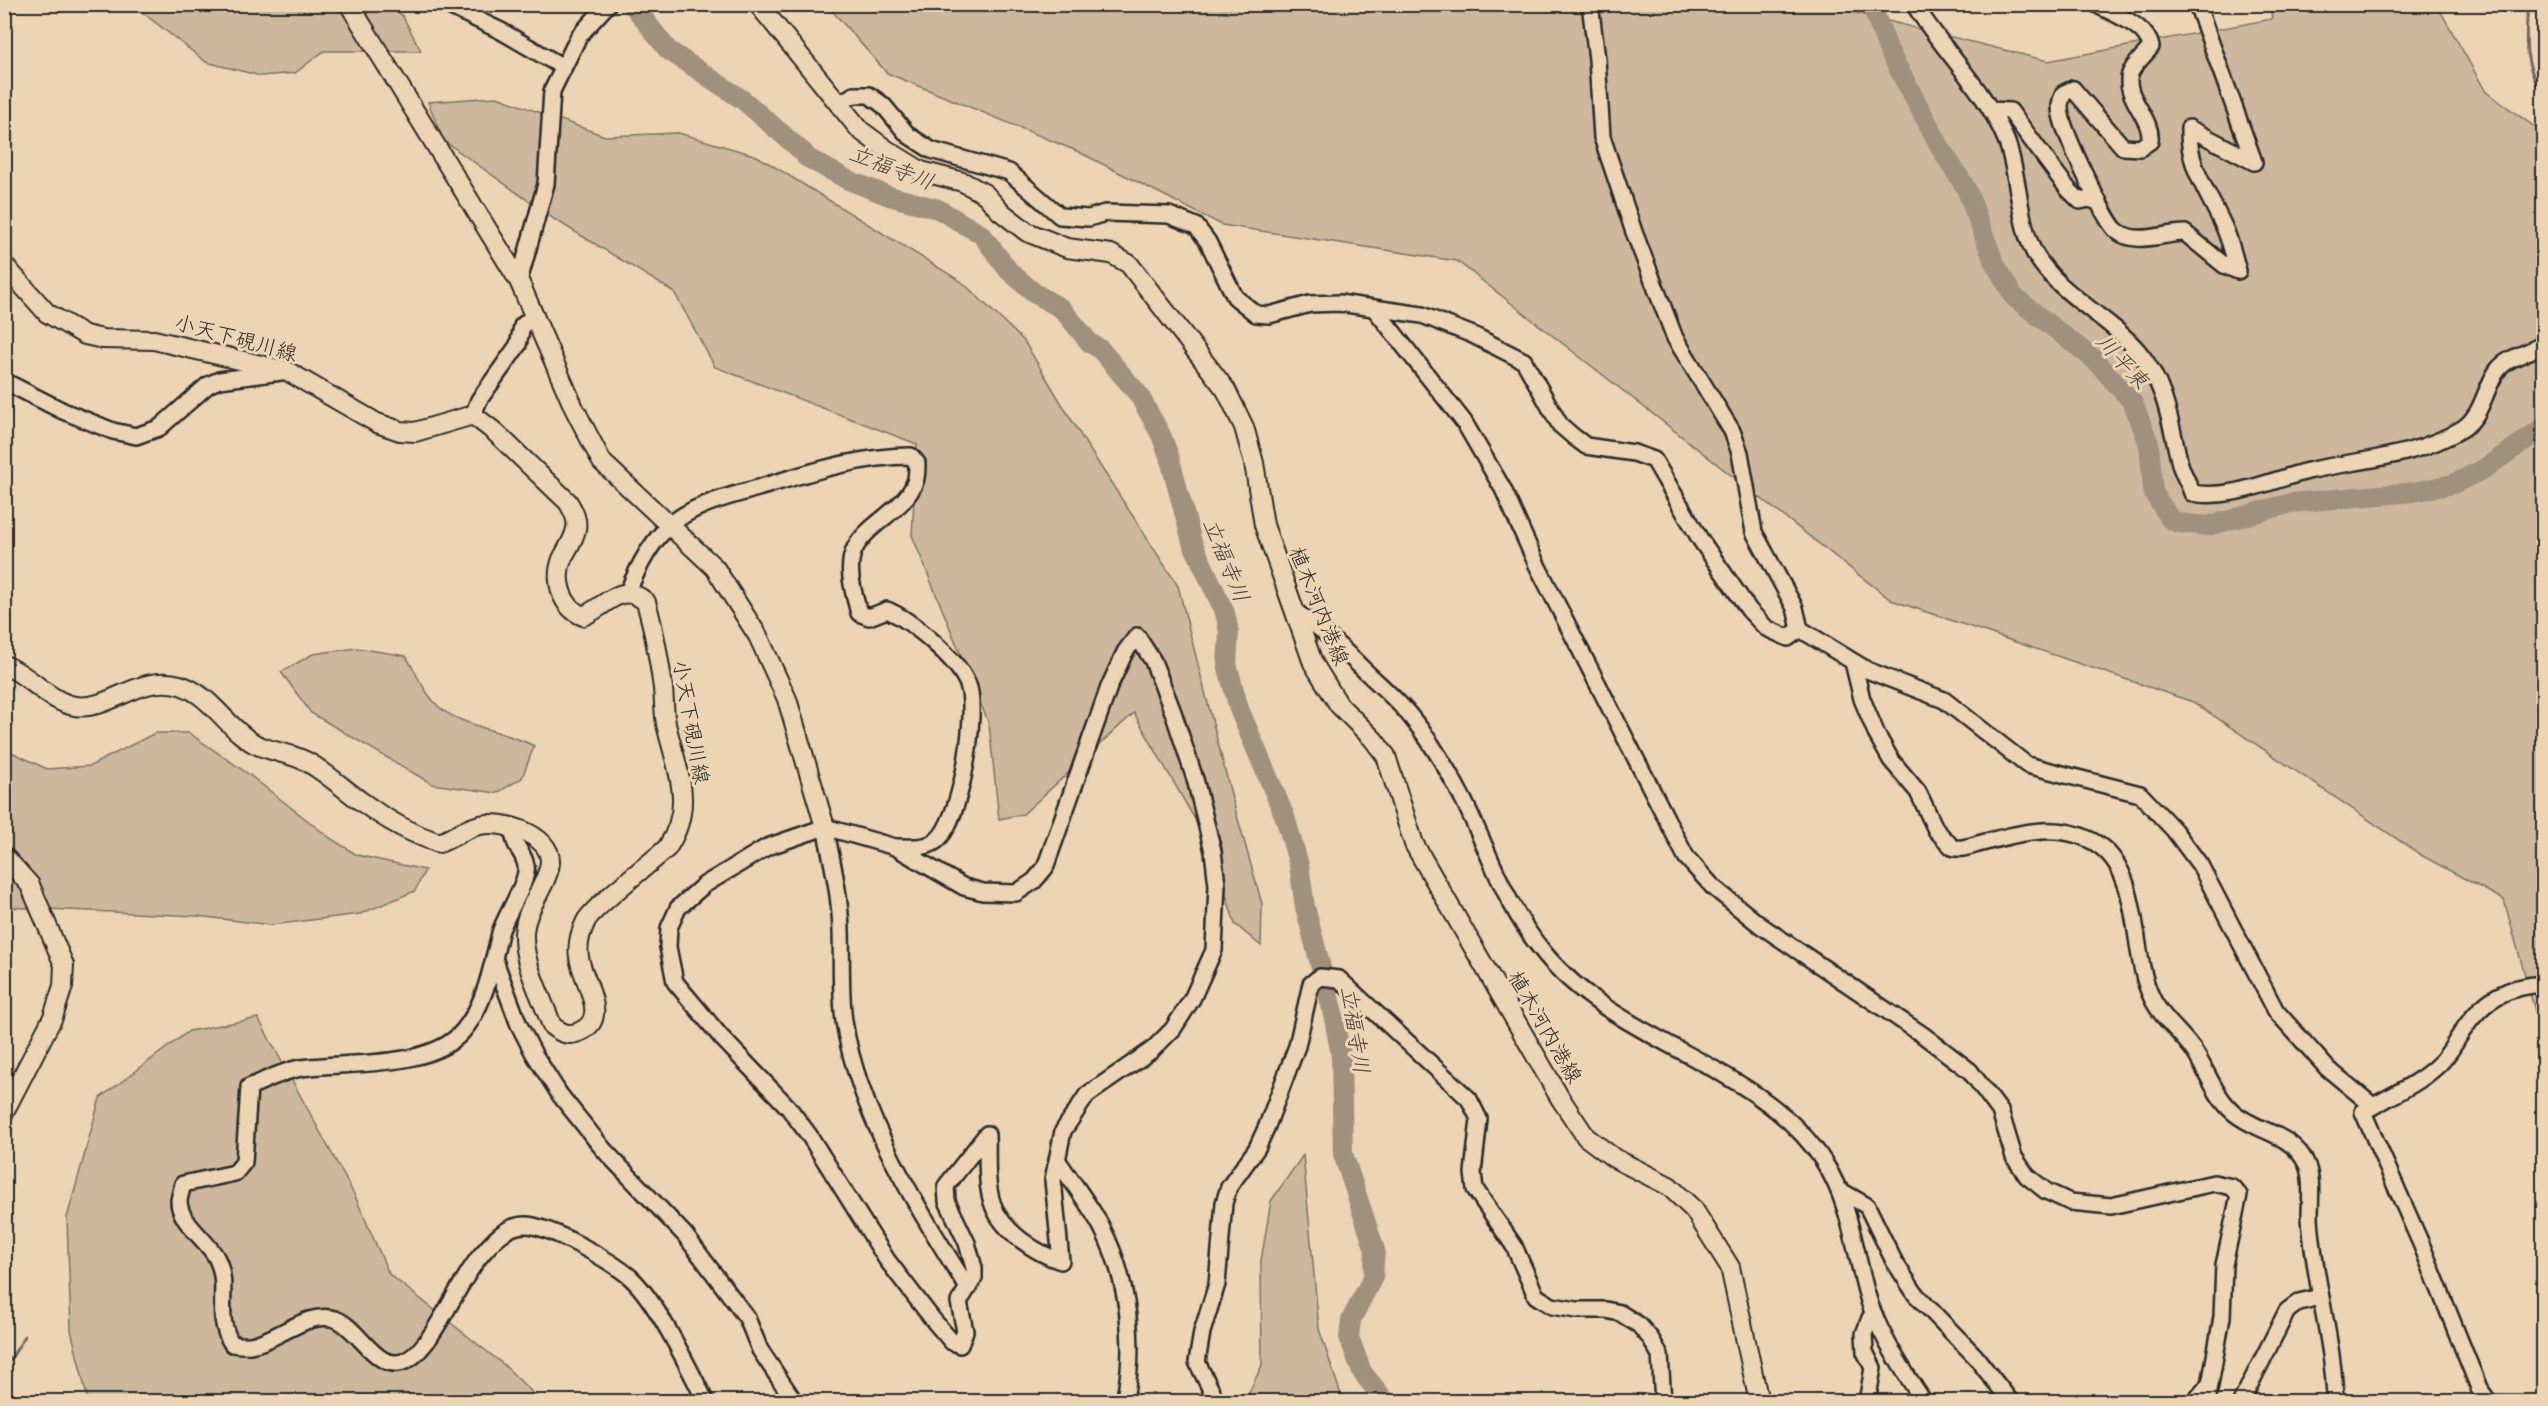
<svg xmlns="http://www.w3.org/2000/svg" width="2548" height="1406" viewBox="0 0 2548 1406" font-family="Caveat,'Klee One',sans-serif">
<rect width="100%" height="100%" fill="#ecd4b4"/>
<filter id="ink" filterUnits="userSpaceOnUse"><feTurbulence type="fractalNoise" baseFrequency=".0167" numOctaves="2"/><feDisplacementMap in="SourceGraphic" scale="12" xChannelSelector="R" yChannelSelector="G"/><feConvolveMatrix kernelMatrix="1 2 1 2 8 2 1 2 1" color-interpolation-filters="sRGB"/></filter>
<g filter="url(#ink)">
<g fill="#cdb89e" stroke="#7c7264" stroke-width="1.5">
<path d="M133,5H385L402,15L421,51H324L295,73L261,76L206,62Z"/>
<path d="M827,5H1824L2048,61L2272,19L2270,5H2437L2486,92L2543,133V1040L2504,900L2421,855L2193,702L1891,600L1457,261L1222,225L1079,152L887,73Z"/>
<path d="M497,97L605,136L679,133L757,156L962,282L1024,341L1086,444L1178,586L1232,798L1262,904L1261,946L1235,924L1213,851L1134,713L1023,814L999,819L989,724L912,535L917,444L715,367L674,292L554,219L443,140L428,102Z"/>
<path d="M357,648L406,656C416,673 425,694 439,707C458,725 508,732 534,746L522,778L497,793L432,784L311,713L281,672L313,654Z"/>
<path d="M155,733H189L247,773L330,838L357,855L425,870L415,891L360,914L271,925L197,916L5,907V749L47,769L90,766Z"/>
<path d="M258,1018L355,1196L389,1274L504,1365L541,1401H88L71,1330L67,1218L100,1098L189,1031Z"/>
<path d="M1303,1155L1319,1329L1343,1401H1245L1262,1365L1261,1261L1271,1201Z"/>
</g>
<g fill="none" stroke-linecap="round" stroke-linejoin="round">
<g stroke="#71685d" stroke-width="3">
<path d="M2528,4C2525,46 2523,61 2544,98"/>
<path d="M4,1370L25,1336"/>
</g>
<g stroke="#a0917e" stroke-width="20">
<path d="M632,4L668,50L743,100L804,153L806,157L848,180L889,196L938,209L982,235L1009,271L1036,294L1062,309L1090,343L1100,349L1139,395L1161,435L1169,456L1192,542L1225,613L1229,632L1227,664L1239,709L1285,817L1299,865L1305,907L1333,1013L1341,1056L1343,1154L1375,1250L1373,1277L1351,1320L1349,1337L1362,1372L1386,1402"/>
<path d="M1871,4L1889,51L1943,152L1966,188L1994,262L2014,297L2095,360L2133,403L2149,444L2153,492L2170,519L2179,523L2208,526L2291,503L2414,492L2453,484L2484,469L2544,427"/>
</g>
<defs>
<g id="minor">
<path d="M445,4L501,31L563,67"/>
<path d="M1590,4L1597,59L1602,137L1634,232L1675,338L1732,431L1740,453L1754,532L1795,608L1800,629L1867,670L1944,700L2027,765L2140,794L2174,830L2200,865L2276,1011L2327,1068L2373,1106"/>
<path d="M1914,4C1942,50 1986,90 2006,140C2019,172 2018,224 2035,254C2059,295 2108,316 2138,351C2166,384 2170,423 2180,464C2183,475 2189,483 2192,493C2231,500 2271,480 2308,471C2361,459 2414,458 2462,429C2483,415 2484,390 2497,371C2507,356 2530,354 2544,343"/>
<path d="M2096,4C2115,15 2147,25 2151,47C2145,55 2133,65 2130,74C2123,97 2153,118 2150,141L2140,148L2123,147L2073,89L2064,93C2060,101 2059,106 2061,115C2064,132 2105,222 2117,231C2136,246 2163,233 2185,233L2224,265L2238,271C2234,256 2230,240 2224,227C2208,191 2188,169 2189,128L2254,162L2197,4"/>
<path d="M838,104L854,95H869L883,105L908,135L931,150L1009,172L1060,216L1089,218L1105,213L1169,215L1196,226L1208,242L1235,297L1256,314L1269,315L1310,304L1339,303L1422,315L1473,335L1524,361L1560,425L1574,437L1586,446L1634,453L1654,460L1700,539L1749,610L1766,628L1788,638L1800,629"/>
<path d="M1991,110L2010,111L2068,189L2080,201L2089,199L2099,202"/>
<path d="M519,281L546,184L552,91L579,36L608,4"/>
<path d="M1374,308L1464,422L1503,489L1537,565L1686,857L1713,887L1760,925L1923,1035L1970,1071L2000,1111L2014,1157L2027,1176L2046,1191L2070,1202L2111,1206L2214,1183L2232,1187L2239,1195L2224,1265L2222,1317L2207,1402"/>
<path d="M4,381L63,411L113,431L136,436L159,428L208,385L219,380L281,372"/>
<path d="M473,415L479,400L518,345L522,326L535,315"/>
<path d="M628,592C637,569 651,542 669,526C693,504 728,497 758,488C808,473 858,456 911,456L917,463C917,469 917,477 915,482C905,510 869,522 855,548C845,567 854,594 859,613L869,617L887,610C911,620 962,662 969,688C977,717 961,822 936,841C925,849 908,847 895,847"/>
<path d="M1295,612C1320,626 1338,645 1359,665C1376,682 1396,698 1411,717C1432,742 1449,772 1464,801C1490,854 1506,908 1545,954C1621,1046 1759,1062 1824,1162C1849,1201 1854,1246 1866,1291C1876,1330 1902,1368 1924,1402"/>
<path d="M1137,636L1153,661L1173,712L1195,779L1213,851L1217,885L1214,950L1192,999L1173,1029L1152,1050L1087,1095L1063,1131L1053,1180L1061,1261C1037,1254 1002,1231 993,1205C985,1184 988,1157 987,1134L946,1186L947,1201L967,1243L974,1268V1278L959,1302L965,1331L960,1345L952,1342L934,1321L887,1260L809,1135L788,1107L721,1037L675,982L668,947L669,928L678,908L704,885L767,847L825,827L895,847L964,887L983,892L1016,893L1034,881L1045,868L1109,687L1125,652Z"/>
<path d="M1853,662L1862,699L1877,735L1891,760L1918,792L1936,830L1952,847C1961,851 1973,845 1982,843C2022,832 2064,821 2100,846C2143,877 2130,955 2152,998C2161,1018 2182,1033 2194,1051C2207,1071 2215,1096 2233,1112C2257,1133 2291,1132 2306,1163C2313,1178 2310,1201 2310,1217C2313,1279 2334,1340 2335,1402"/>
<path d="M825,827C832,861 840,895 841,930C842,961 840,991 844,1021C858,1113 918,1210 968,1288"/>
<path d="M513,828C513,849 524,851 526,866C529,882 505,915 500,933C492,966 485,1005 463,1031C430,1070 347,1061 301,1068C283,1071 266,1080 249,1087L244,1162L235,1173L183,1184C182,1189 179,1198 179,1201C179,1223 209,1241 217,1259C231,1287 213,1315 232,1344C238,1345 244,1346 250,1345C278,1341 307,1310 335,1319C360,1327 378,1378 409,1359C433,1345 460,1279 481,1255C492,1242 506,1225 525,1225C549,1225 611,1261 630,1277C657,1301 689,1369 706,1402"/>
<path d="M494,958L519,1025L534,1054L560,1095L604,1150L685,1235L747,1318L760,1350L795,1402"/>
<path d="M1058,1161C1072,1182 1089,1204 1101,1226C1128,1277 1137,1346 1124,1402"/>
<path d="M1841,1191L1867,1206L1894,1261L1916,1295L1975,1356L2011,1402"/>
<path d="M1217,1402L1197,1362L1202,1332L1217,1284L1224,1203L1229,1187L1257,1148L1267,1126L1297,1046L1311,984L1320,977L1339,979L1469,1099L1479,1119L1473,1173L1475,1189L1514,1246L1536,1296L1552,1306L1577,1310H1606L1620,1313L1639,1325L1651,1339L1660,1355L1663,1402"/>
<path d="M1867,1402L1873,1368L1865,1352L1864,1334L1870,1318L1875,1316"/>
<path d="M2194,1402L2208,1386"/>
<path d="M2241,1402L2287,1311L2299,1302L2320,1297"/>
<path d="M2489,1402L2479,1388L2422,1246L2363,1112C2386,1098 2417,1085 2437,1066C2450,1055 2454,1043 2464,1029C2484,999 2507,986 2544,984"/>
</g>
<g id="major">
<path d="M349,4L519,281L574,408L602,462L715,568L758,636L787,699L825,827"/>
<path d="M758,4L860,130L887,150L921,171L963,182L985,194L1000,211L1027,232L1067,248L1111,254L1129,264L1226,390L1244,427L1254,463L1264,525L1313,663L1339,705L1373,739L1386,756L1414,844L1560,1098L1586,1137L1614,1158L1669,1186L1694,1210L1730,1267L1759,1402"/>
<path d="M4,265L47,313L85,335L103,339L154,340L287,371L377,423L400,431L415,432L473,415L495,432L568,502C573,511 578,519 576,529C574,540 567,549 562,559C554,580 561,607 583,616C606,607 621,580 646,602C654,629 659,659 663,688C664,700 664,713 666,724C676,768 696,805 667,848C653,861 592,908 586,921C581,931 577,945 579,957C581,978 611,1017 581,1031C569,1037 561,1033 552,1026C542,997 523,965 524,934C525,907 548,886 550,862C551,834 502,820 480,825C465,828 453,838 439,843C412,834 385,819 362,802C345,790 329,775 311,764C294,753 273,753 255,744C227,729 212,695 180,685C139,673 111,711 75,706C49,702 29,674 4,665"/>
<path d="M4,856L30,885L64,965L63,986L53,1017L4,1112"/>
</g>
</defs>
<use href="#minor" stroke="#2b2b2b" stroke-width="20"/>
<use href="#major" stroke="#2b2b2b" stroke-width="22"/>
<use href="#minor" stroke="#ecd4b4" stroke-width="15"/>
<use href="#major" stroke="#ecd4b4" stroke-width="18"/>
</g>
</g>
<g text-anchor="middle" stroke-width="6" stroke-linejoin="round" paint-order="stroke">
<g font-size="21" fill="#2b2b2b" stroke="#ecd4b4">
<text transform="translate(236 338) rotate(15)" y="7">小天下硯川線</text>
<text transform="translate(1319 606) rotate(68)" y="7">植木河内港線</text>
<text transform="translate(691 722) rotate(80)" y="7">小天下硯川線</text>
<text transform="translate(1545 1027) rotate(60)" y="7">植木河内港線</text>
</g>
<g font-size="22" font-style="italic" fill="#484440" stroke="#ecd4b4">
<text transform="translate(892 167) rotate(21)" y="8">立福寺川</text>
<text transform="translate(2123 361) rotate(47)" y="8">川平東</text>
<text transform="translate(1227 560) rotate(68)" y="8">立福寺川</text>
<text transform="translate(1356 1030) rotate(81)" y="8">立福寺川</text>
</g>
</g>
<rect width="2548" height="1406" fill="none" stroke="#ecd4b4" stroke-width="24"/>
<rect x="12" y="12" width="2524" height="1382" fill="none" stroke="#2b2b2b" stroke-width="2" filter="url(#ink)"/>
</svg>
